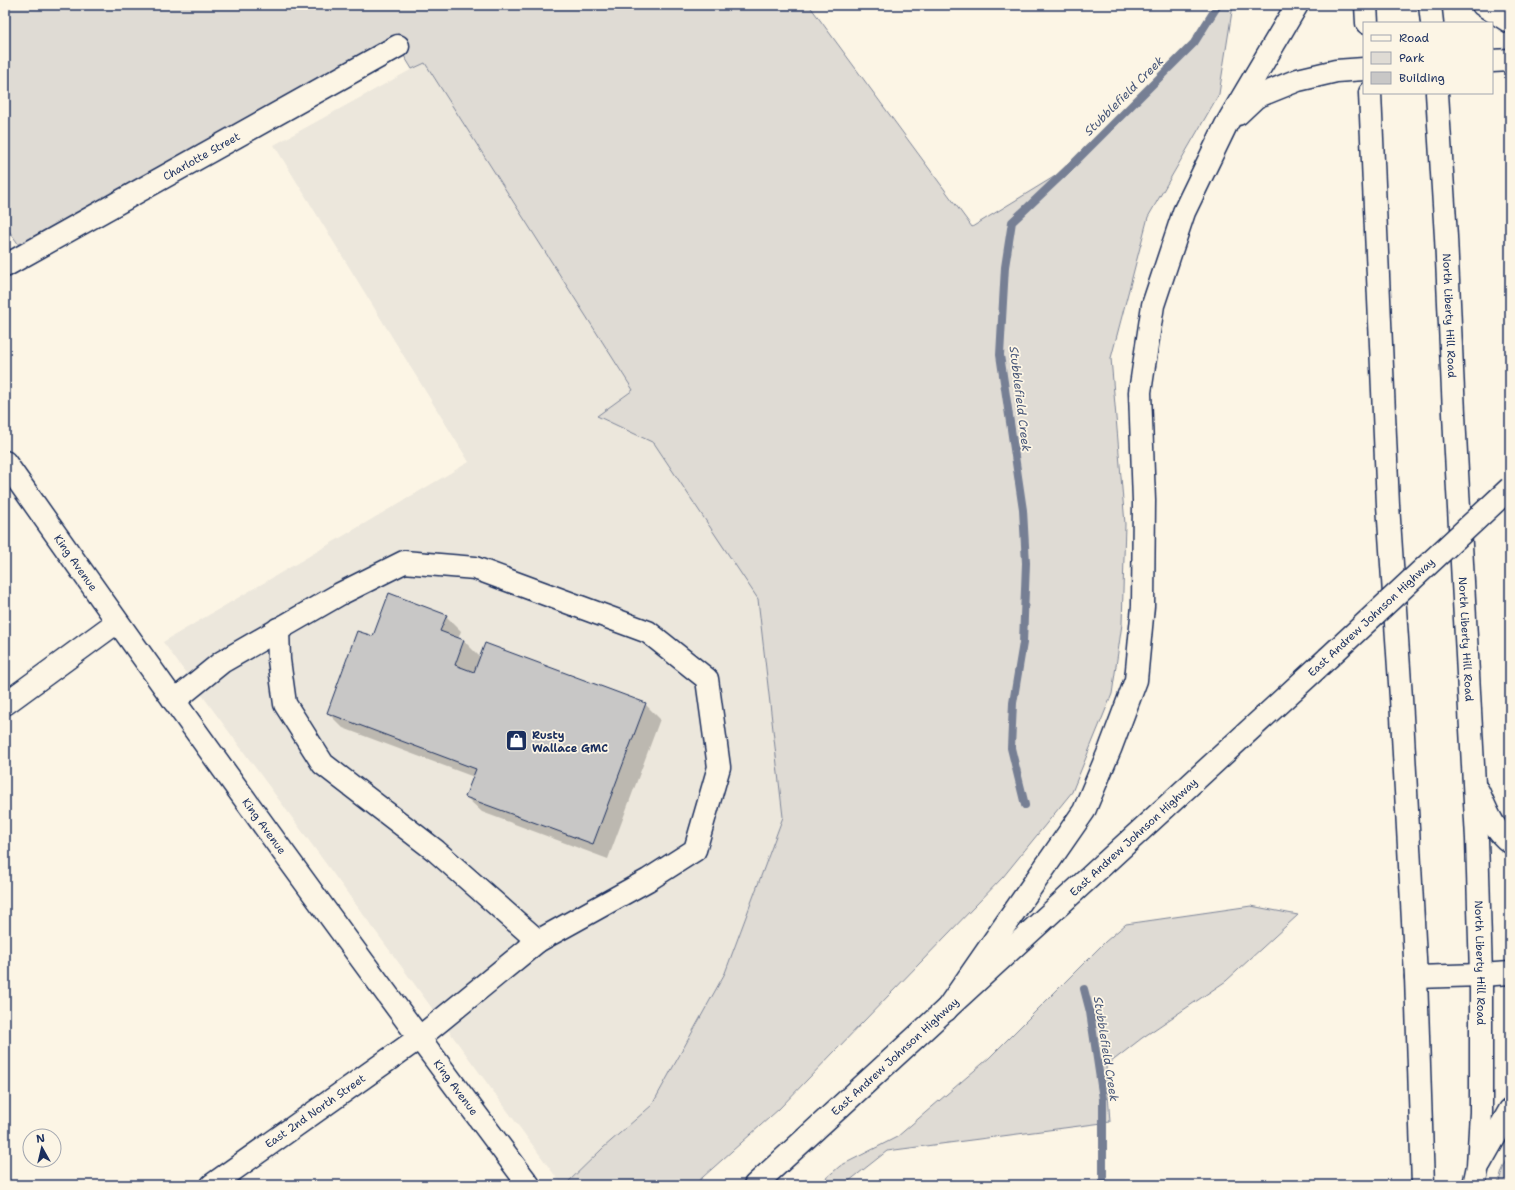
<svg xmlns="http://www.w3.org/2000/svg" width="1515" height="1190" viewBox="0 0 1515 1190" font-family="'Shantell Sans',sans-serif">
<rect width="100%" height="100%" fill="#fcf5e5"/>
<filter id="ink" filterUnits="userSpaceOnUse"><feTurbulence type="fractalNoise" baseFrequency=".025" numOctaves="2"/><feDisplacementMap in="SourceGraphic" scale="8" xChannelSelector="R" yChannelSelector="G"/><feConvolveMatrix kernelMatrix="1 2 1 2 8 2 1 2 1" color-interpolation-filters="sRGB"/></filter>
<g filter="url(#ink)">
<path fill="#ece7dc" d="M425,62L633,390L597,416L654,442L758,599L783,817L725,973L652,1105L603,1148L565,1185H562L163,642L469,462L274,145Z"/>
<g fill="#dfdbd4" stroke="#7d8599">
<path d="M5,5H809L972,227L1070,167L1194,43L1218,5H1233L1219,94L1148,217L1111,358L1125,524L1122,624L1112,694L1072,792L1003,877L779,1109L694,1185H565L603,1148L652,1105L725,973L783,817L758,599L654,443L597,416L633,390L425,63L412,69L398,46L26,255L5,225Z"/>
<path d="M1251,906L1298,915L1226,981L1142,1038L1106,1066L1110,1122L887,1151L844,1185H818L840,1166L897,1137L989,1058L1105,942L1126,924Z"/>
<path d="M1510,1153V1185H1498L1502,1171Z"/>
</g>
<path fill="#0003" d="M446,616L461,631L458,639L464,641L480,657L645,704L660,719L608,859L482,812L466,797L474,777L343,728L328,713L373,638Z"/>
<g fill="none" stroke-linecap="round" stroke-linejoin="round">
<g stroke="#767f94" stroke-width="8">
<path d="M1025,805L1011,748L1013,703L1023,643L1026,563L1023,510L1000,355L1005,267L1012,222L1070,167L1194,43L1218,5"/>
<path d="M1084,989L1090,1012L1103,1099V1185"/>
</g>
</g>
<path fill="#c8c7c6" stroke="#1b2f5e" d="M389,593L447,615L440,631L464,640L455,665L474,672L485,643L646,703L593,844L465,797L476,769L327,713L357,631L373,636Z"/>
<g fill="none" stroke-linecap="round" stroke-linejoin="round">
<defs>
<g id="minor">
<path id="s1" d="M5,266L398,46"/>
<path id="s2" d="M5,462C176,706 350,947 529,1185"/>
<path d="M278,629L279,660L285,704L323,764L436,851L538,941"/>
<path d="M174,701L222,662L340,594L404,562L475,568L648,632L707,679L719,767L695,850L648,880L538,941L419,1038L212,1185"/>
<path d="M5,704L117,622"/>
</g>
<g id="major">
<path d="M1366,5L1367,23"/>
<path d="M1430,5L1432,23"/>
<path d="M1483,5L1510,22"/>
<path d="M1492,61L1510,60"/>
<path d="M1370,93L1388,505L1401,698L1416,977L1423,1185"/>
<path id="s3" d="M1437,93L1446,237L1455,435L1477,839L1481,975V1112L1478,1166L1474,1185"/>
<path d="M1238,114L1256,97L1298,80L1336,71L1364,69"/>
<path d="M1478,791C1486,809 1493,830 1510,842"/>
<path d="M1416,977L1481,975L1510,973"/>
<path d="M946,1010L1084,811L1110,749L1136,680L1143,606L1144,501L1140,392L1153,305L1184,212L1226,125L1297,5"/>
<path d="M1480,1163L1510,1110"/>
<path id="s4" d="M755,1185L1328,658"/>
</g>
</defs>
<use href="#minor" stroke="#1b2f5e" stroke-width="25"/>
<use href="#major" stroke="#1b2f5e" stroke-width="25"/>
<use href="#minor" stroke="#fcf5e5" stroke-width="22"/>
<use href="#major" stroke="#fcf5e5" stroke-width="22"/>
<defs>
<path id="major-bridge" d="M1328,658L1510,488"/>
</defs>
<use href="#major-bridge" stroke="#1b2f5e" stroke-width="25" stroke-linecap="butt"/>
<use href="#major-bridge" stroke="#fcf5e5" stroke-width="22"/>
</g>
</g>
<defs>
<symbol id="shop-square" viewBox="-11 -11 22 22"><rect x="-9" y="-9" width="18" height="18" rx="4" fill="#1b2f5e" stroke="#fcf5e5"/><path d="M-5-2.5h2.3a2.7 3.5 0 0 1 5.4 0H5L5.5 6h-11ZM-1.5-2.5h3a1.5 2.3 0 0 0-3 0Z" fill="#fff"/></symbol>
</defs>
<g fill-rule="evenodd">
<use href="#shop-square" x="504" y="728" width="25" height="25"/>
</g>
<g text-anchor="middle" stroke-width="3.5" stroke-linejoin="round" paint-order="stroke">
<g font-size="11" fill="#1b2f5e" stroke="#fcf5e5">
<text dy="4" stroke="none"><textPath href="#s1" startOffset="225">Charlotte Street</textPath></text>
<text dy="4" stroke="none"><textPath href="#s3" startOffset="223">North Liberty Hill Road</textPath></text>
<text dy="4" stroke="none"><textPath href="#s2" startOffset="123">King Avenue</textPath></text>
<text transform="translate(1371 617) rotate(-43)" y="4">East Andrew Johnson Highway</text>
<text dy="4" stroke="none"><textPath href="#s3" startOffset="547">North Liberty Hill Road</textPath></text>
<text dy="4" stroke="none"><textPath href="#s2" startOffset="447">King Avenue</textPath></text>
<text dy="4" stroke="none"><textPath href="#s4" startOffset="514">East Andrew Johnson Highway</textPath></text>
<text dy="4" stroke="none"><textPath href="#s3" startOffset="871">North Liberty Hill Road</textPath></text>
<text dy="4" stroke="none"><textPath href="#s4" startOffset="190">East Andrew Johnson Highway</textPath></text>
<text dy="4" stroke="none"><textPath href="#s2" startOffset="771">King Avenue</textPath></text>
<text transform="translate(315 1111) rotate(-35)" y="4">East 2nd North Street</text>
</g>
<g font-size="11" font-weight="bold" fill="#1b2f5e" stroke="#fcf5e5" text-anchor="start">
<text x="532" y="739">Rusty<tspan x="532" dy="13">Wallace GMC</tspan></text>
</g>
<g font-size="12" font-style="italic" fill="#485779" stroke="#fcf5e5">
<text transform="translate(1124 96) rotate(-45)" y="4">Stubblefield Creek</text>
<text transform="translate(1020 399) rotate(83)" y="4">Stubblefield Creek</text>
<text transform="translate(1106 1049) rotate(81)" y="4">Stubblefield Creek</text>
</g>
</g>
<rect width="1515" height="1190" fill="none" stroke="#fcf5e5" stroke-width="20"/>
<rect x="10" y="10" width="1495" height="1170" fill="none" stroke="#1b2f5e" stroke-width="1.5" filter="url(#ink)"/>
<rect x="1363" y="22" width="130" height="72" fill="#fcf5e5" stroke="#a2a6af"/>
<rect x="1371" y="35" width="20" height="6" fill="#fcf5e5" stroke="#a2a6af"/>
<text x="1399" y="42" font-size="12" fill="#1b2f5e">Road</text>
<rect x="1371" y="52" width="20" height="12" fill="#dfdbd4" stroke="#a2a6af"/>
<text x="1399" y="62" font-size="12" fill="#1b2f5e">Park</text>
<rect x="1371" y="72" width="20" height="12" fill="#c8c7c6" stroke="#a2a6af"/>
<text x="1399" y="82" font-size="12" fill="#1b2f5e">Building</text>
<g transform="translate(42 1148) rotate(352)"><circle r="19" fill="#fcf5e5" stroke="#a2a6af"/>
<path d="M0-3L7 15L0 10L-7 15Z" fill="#1b2f5e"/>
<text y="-6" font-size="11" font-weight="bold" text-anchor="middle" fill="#1b2f5e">N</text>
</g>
</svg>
